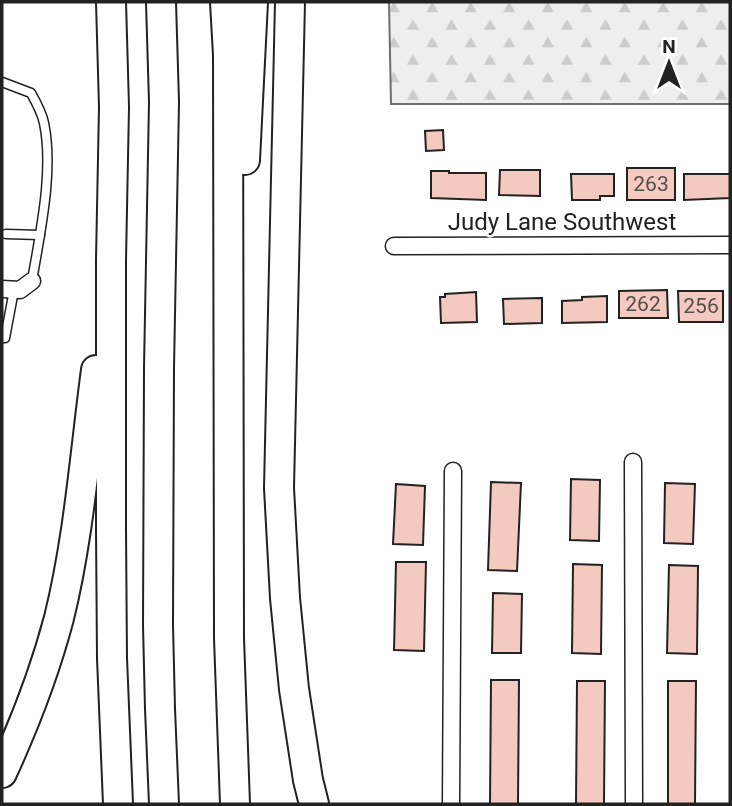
<svg xmlns="http://www.w3.org/2000/svg" width="732" height="806" viewBox="0 0 732 806" font-family="Roboto,sans-serif">
<defs>
<pattern id="forest-firs" width="22" height="20" patternUnits="userSpaceOnUse" patternTransform="scale(1.75)"><rect width="22" height="20" fill="#eee"/><path d="M5 1l3.5 6h-7zM16 11l3.5 6h-7z" fill="#ccc"/></pattern>
</defs>
<rect width="100%" height="100%" fill="#fff"/>
<path fill="url(#forest-firs)" stroke="#6f6f6f" stroke-width="2" d="M389,2H730V104H391Z"/>
<g fill="#f3c9c0" stroke="#222" stroke-width="2">
<path d="M443,130L444,150L426,151L425,131Z"/>
<rect x="627" y="168" width="48" height="32"/>
<path d="M500,170H540V196L499,195Z"/>
<path d="M431,171H449V173H486V200L431,198Z"/>
<path d="M571,174H614V196H600V200H572Z"/>
<path d="M684,174H730V198L684,200Z"/>
<path d="M667,290L668,318H619V291Z"/>
<path d="M678,291H723V322H679Z"/>
<path d="M476,292L477,322L441,323L440,297H445V294Z"/>
<path d="M607,296V322L562,323V301L582,300V297Z"/>
<path d="M542,298V323L504,324L503,299Z"/>
<path d="M571,479L600,480L599,541L570,540Z"/>
<path d="M491,482L521,483L517,571L488,570Z"/>
<path d="M665,483L695,484L693,544L664,543Z"/>
<path d="M396,484L425,486L423,545L393,544Z"/>
<path d="M396,562H426L424,651L394,650Z"/>
<path d="M573,564L602,565L601,654L572,653Z"/>
<path d="M669,565L698,566L697,654L667,653Z"/>
<path d="M493,593L522,594L521,653H492Z"/>
<path d="M491,680H519L518,804H490Z"/>
<path d="M577,681H605L604,804H576Z"/>
<path d="M668,681H696L695,804H668Z"/>
</g>
<g fill="none" stroke-linecap="round" stroke-linejoin="round">
<defs>
<g id="service">
<path d="M2,82L31,93C36,102 42,113 44,123C54,171 40,233 32,281"/>
<path d="M6,234L40,235"/>
<path d="M2,338H5L14,290"/>
</g>
<g id="minor">
<path d="M394,246L730,245"/>
<path d="M2,289L20,290L32,281"/>
<path d="M633,462L634,804"/>
<path d="M451,804L453,471"/>
</g>
<g id="motorway">
<path d="M111,2L114,107L111,260V529L112,658L118,804"/>
<path d="M161,2L164,102L159,368L158,625L160,709L164,804"/>
<path d="M225,2L228,55L229,638L235,804"/>
<path d="M290,2L279,488L285,598L294,689L308,780L314,804"/>
<path d="M245,160L253,2"/>
<path d="M2,773C25,723 45,671 59,618C79,537 85,452 96,370"/>
</g>
</defs>
<use href="#service" stroke="#222" stroke-width="11"/>
<use href="#minor" stroke="#222" stroke-width="19"/>
<use href="#motorway" stroke="#222" stroke-width="32"/>
<use href="#service" stroke="#fff" stroke-width="8"/>
<use href="#minor" stroke="#fff" stroke-width="16"/>
<use href="#motorway" stroke="#fff" stroke-width="28"/>
</g>
<g text-anchor="middle" stroke-width="5" stroke-linejoin="round" paint-order="stroke">
<g font-size="21" fill="#564c4a">
<text x="651" y="191">263</text>
<text x="643" y="311">262</text>
<text x="701" y="313">256</text>
</g>
<g font-size="24" fill="#222" stroke="#fff">
<text x="562" y="230">Judy Lane Southwest</text>
</g>
</g>
<rect width="732" height="806" fill="none" stroke="#222222" stroke-width="7"/>
<g transform="translate(669 63)" stroke="#ffffff" stroke-width="5" paint-order="stroke">
<path d="M0-5L12 26L0 18L-12 26Z" fill="#222222"/>
<text y="-10" font-size="19" font-weight="bold" text-anchor="middle" fill="#222222">N</text>
</g>
</svg>
